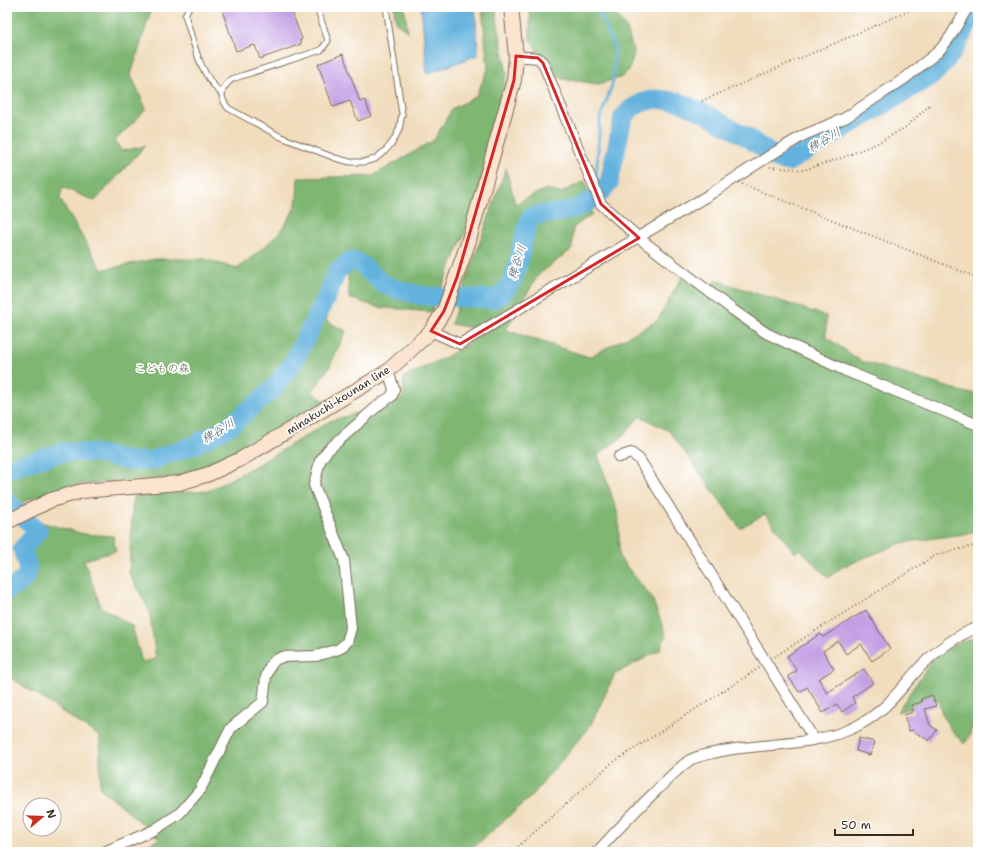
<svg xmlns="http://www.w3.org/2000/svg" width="985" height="859" viewBox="0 0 985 859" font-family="'Shantell Sans','Klee One',sans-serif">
<rect width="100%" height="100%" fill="#fff"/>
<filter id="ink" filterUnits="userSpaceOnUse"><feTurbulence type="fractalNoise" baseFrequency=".025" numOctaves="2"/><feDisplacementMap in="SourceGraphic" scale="8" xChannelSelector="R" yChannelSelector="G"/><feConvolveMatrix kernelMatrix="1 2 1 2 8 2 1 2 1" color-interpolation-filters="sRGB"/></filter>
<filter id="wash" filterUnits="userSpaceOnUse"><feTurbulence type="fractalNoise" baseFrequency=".012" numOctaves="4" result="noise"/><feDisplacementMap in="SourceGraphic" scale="16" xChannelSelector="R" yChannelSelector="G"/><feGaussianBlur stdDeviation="0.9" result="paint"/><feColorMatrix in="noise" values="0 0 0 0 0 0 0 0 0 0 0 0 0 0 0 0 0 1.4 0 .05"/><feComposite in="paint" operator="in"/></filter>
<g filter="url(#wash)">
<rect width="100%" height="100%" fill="#f1ddbd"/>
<g fill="#7eb672" stroke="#5c7048">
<path d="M7,7H152L131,75L146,109L115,141L122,151L145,146L95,201L62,187L60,199L102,270L155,259H205L237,269C260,250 286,233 296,203C298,195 297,186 298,178L373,176L434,140L452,109L476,96L488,69L482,7H495L507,74L471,219L431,312L377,307L349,298L348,274L339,276L326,321L346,331L329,368L312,392L327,403L236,454L194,473L158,479L72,485L27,500L7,511Z"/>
<path d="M394,7H404L408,32L396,23Z"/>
<path d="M530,7H608L612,9L627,29L634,54L629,70L620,78L598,84L562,79L547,64L530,40Z"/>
<path d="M506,168L515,204L546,189L560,193L585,181L592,214L573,228L572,249L538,275L506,330L589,357L657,321L683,275L706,290L716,280L826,316V337L861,361L967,393H978V532L901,543L842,567L828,578L800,549L795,553L765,514L740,528L669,431L640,416L622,437L598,455L619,517V557L652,598L666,635L660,650L615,674L590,726L531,797L468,852H130L160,839L100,788V737L7,675V581L34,569L24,525L36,521L84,534L113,536L116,551L84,560L101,607L132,626L142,662L156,659L149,610L129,573L133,495L208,491L262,462L330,421L403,399L404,377L448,356L487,331L451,324Z"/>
<path d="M978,637V716C969,726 973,736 964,744C952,732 941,719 939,701L931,698L915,707L897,712L932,660L953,645Z"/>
</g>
<path fill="#63b2de" stroke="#4f6e7e" d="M421,7H475L478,55L427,74Z"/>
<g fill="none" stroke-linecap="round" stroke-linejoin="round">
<path stroke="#63b2de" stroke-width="3" d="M596,7L606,27L615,51L613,82L600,119L596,178L604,190"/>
<g stroke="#63b2de" stroke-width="19">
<path d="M7,469L62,452L94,453L129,461H150L194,445L230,426L273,389L293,363L328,294L337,271L350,261H355L363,266L382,283L398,290L424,296L495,299C524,282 517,244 531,217C541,213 551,214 562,212C580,209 598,198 609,183L623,117L632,108L643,102L657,99L679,102L706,114L750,139L779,160L788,162L933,75L950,56L978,7"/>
<path d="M7,501L38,531L22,549C31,575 31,576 7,591"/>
</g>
</g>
<g id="blocks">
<g fill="#c39fe4">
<path d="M221,7H290L302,39L300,40L301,44L260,59L255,45L236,51Z"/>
<path d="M343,54L360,102L365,100L371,116L358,121L350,101L333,107L318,64Z"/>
<path d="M866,610L890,649L872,661L861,644L846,654L838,641L823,651L834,669L819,679L827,693L864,669L873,683L852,697L855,703L842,712L837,704L823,713L807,687L799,692L788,676L797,671L787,656L820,634L823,637Z"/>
<path d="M932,695L936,706L925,709L930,725L937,730L929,741L912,730L909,731L904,715L913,712L911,705L922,702L921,699Z"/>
<path d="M859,738L875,742L870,755L856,751Z"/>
</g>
</g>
</g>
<g filter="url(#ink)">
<use href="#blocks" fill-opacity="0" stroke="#7b6956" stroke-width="1"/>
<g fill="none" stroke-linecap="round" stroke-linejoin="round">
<defs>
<g id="service">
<path d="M189,7L185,15C194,43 199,74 222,94"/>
<path d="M317,7L328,41L321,50L232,79C220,89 219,96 228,108L281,137L335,158L350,162H364L375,159L385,151L392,143L399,130L402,114L386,7"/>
</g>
<g id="minor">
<path d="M516,56L538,58L543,63L601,204L639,238L733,310L766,333L844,370L978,425"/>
<path d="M431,331L460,344L712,193L777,151L804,135L845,118L904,79L939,51L950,37L968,7"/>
<path d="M619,457L631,453L639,459L814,739"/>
<path d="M104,852L154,830L179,814L200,790L231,728L263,702L266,677L270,666L275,660L282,657L316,656L339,649L347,642L351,628L344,560L314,485L320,461L327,451L381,403L392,396L394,389L388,371"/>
<path d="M597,852C617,830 637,809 658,789C668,779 678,768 690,760C699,755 711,754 722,751C764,743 817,746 855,727C887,711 898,691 921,666C938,649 956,636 978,627"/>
</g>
<path id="secondary" d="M7,522L51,500L82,491L179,483L209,474L241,459L388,371L431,331L444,311L468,243L514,80L516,56L511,7"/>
</defs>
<use href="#service" stroke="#7b6956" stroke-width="7"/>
<use href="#minor" stroke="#7b6956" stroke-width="12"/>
<use href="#secondary" stroke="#7b6956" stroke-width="16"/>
<g stroke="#7b6956" stroke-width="2" stroke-dasharray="1 3" stroke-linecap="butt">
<path d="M702,101L918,7"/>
<path d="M770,167L804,170L844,157L880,142L906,127L931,104"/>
<path d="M742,184L978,278"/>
<path d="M774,657L931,558L939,554L978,545"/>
<path d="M512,852L612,763L759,668"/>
</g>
<use href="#service" stroke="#fff" stroke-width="5"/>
<use href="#minor" stroke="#fff" stroke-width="10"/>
<use href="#secondary" stroke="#fce5d0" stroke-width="14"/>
</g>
</g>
<path fill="none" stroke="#d62828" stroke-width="3" stroke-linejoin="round" d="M516,56L538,58L543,63L601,204L639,238L460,344L431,331L444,311L457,277L514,80Z"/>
<g text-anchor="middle" stroke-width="3.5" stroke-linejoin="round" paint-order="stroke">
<g font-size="11" fill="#595d3d" stroke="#fff">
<text x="162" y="372">こどもの森</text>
</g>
<g font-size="11" fill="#3b2a1e" stroke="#fff">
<text transform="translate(338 400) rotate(-32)" y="4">minakuchi-kounan line</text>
</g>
<g font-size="12" font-style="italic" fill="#4b606b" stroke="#fff">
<text transform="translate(824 140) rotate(-31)" y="4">稗谷川</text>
<text transform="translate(517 262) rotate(-73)" y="4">稗谷川</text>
<text transform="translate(218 431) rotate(-31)" y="4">稗谷川</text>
</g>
</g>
<rect width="985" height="859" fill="none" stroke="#fff" stroke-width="24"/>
<g transform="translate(42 817) rotate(71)"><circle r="19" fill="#ffffff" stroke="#b1aaa5"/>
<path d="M0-3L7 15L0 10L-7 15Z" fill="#c8321e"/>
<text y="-6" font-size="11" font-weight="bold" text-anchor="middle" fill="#3b2a1e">N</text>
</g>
<path d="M835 829v6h78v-6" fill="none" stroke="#3b2a1e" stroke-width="2"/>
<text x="841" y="829" font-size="12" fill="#3b2a1e" stroke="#ffffff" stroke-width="3" paint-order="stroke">50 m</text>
</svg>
